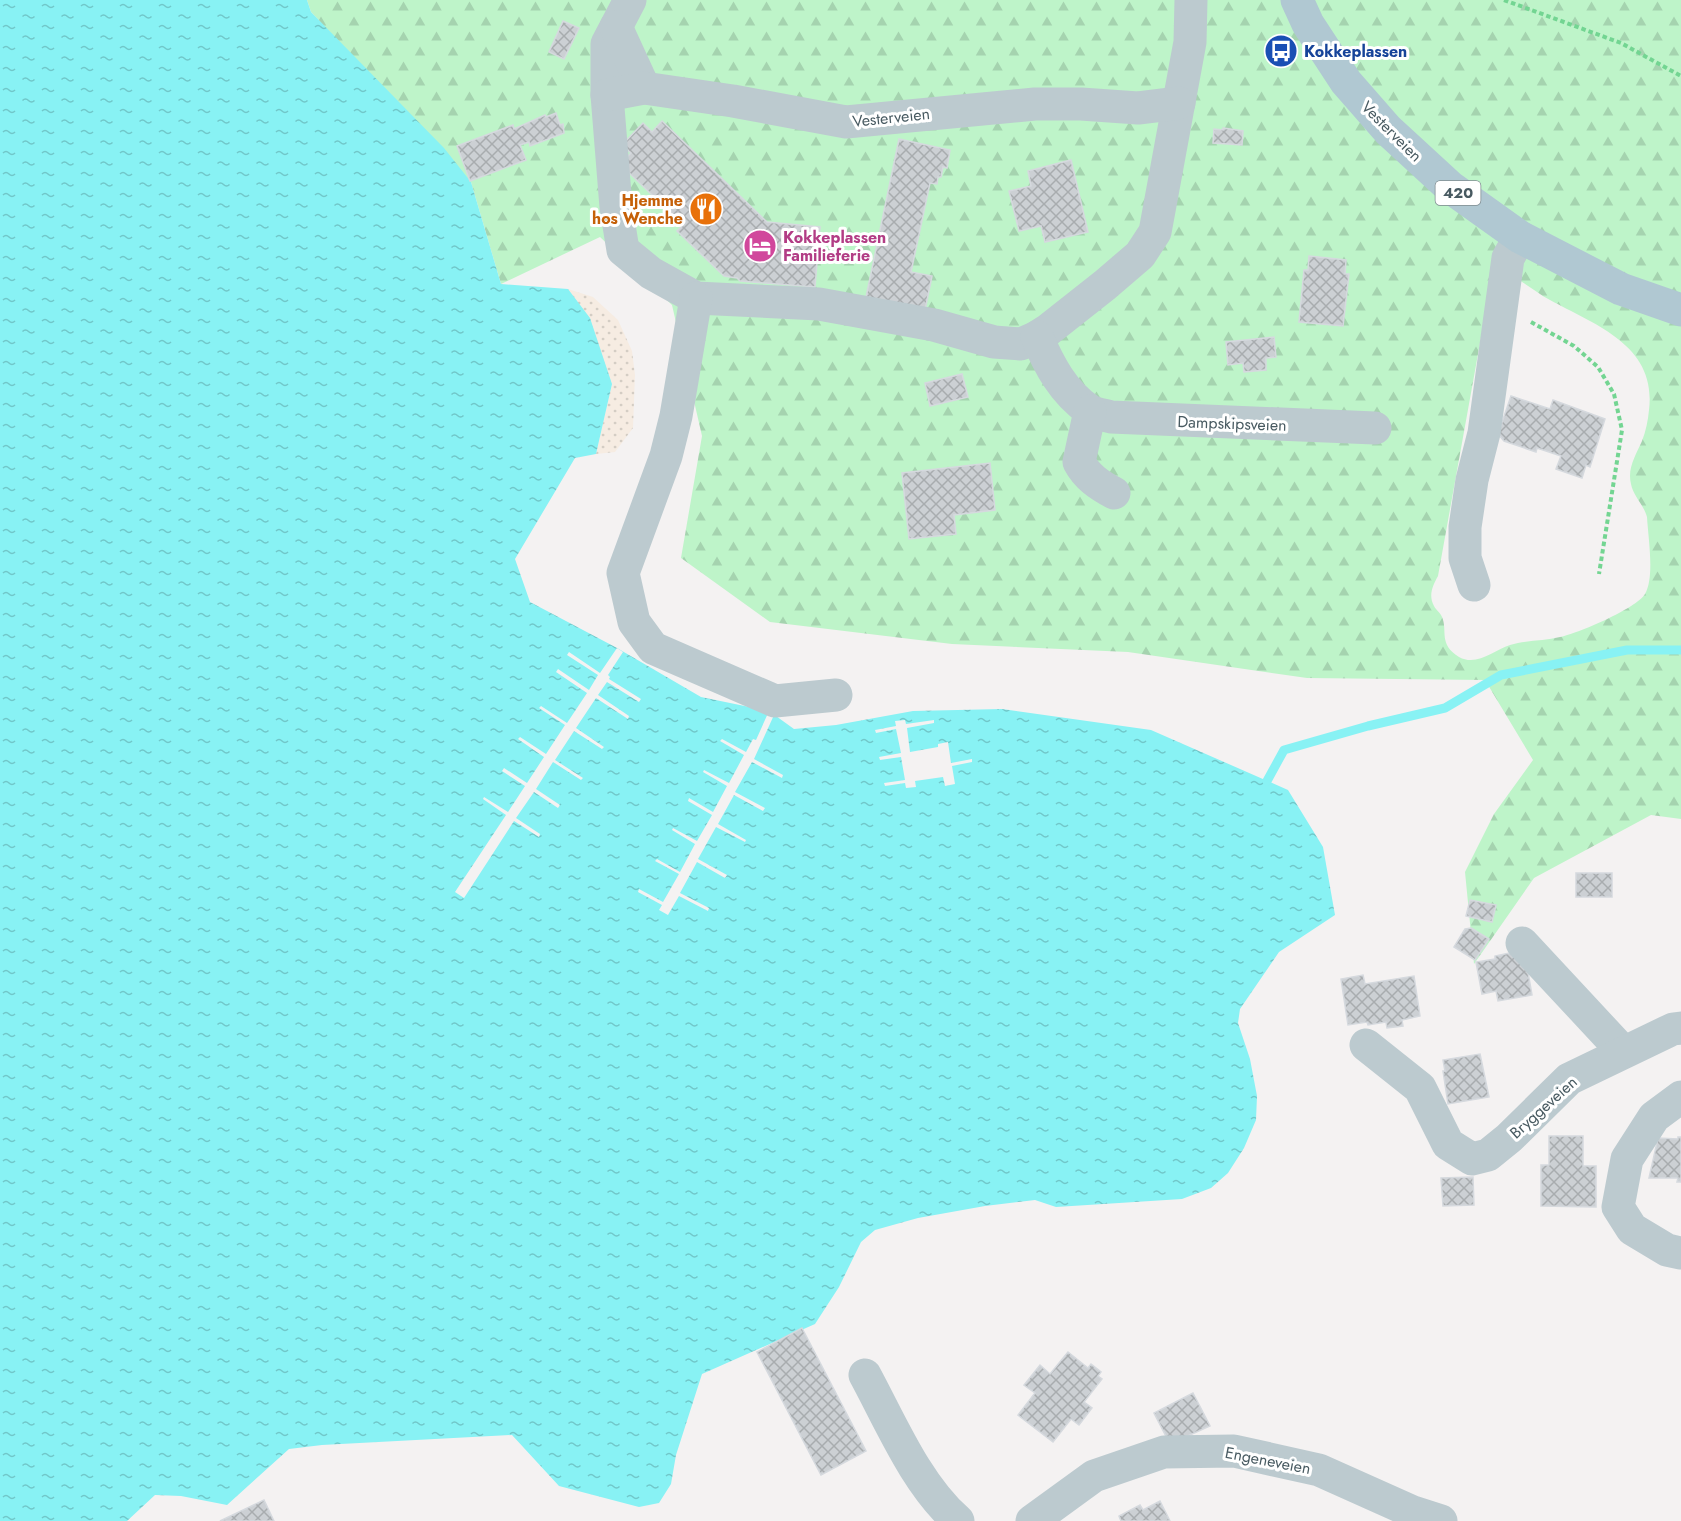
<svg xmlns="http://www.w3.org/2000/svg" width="1681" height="1521" viewBox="0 0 1681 1521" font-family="Jost,sans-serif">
<defs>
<pattern id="forest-firs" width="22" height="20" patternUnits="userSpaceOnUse" patternTransform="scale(1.5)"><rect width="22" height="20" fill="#bef4c9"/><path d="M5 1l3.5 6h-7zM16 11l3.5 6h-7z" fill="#a5d3af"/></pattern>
<pattern id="sand-dots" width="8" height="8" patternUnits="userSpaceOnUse" patternTransform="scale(1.5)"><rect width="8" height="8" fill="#f6ece2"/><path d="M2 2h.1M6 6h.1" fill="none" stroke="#d4cdc4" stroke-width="1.8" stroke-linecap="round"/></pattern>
<pattern id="water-ripples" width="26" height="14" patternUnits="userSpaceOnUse" patternTransform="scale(1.5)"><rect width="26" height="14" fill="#88f2f4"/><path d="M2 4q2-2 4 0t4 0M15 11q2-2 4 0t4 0" fill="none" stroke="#71c7c9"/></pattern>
<pattern id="building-cross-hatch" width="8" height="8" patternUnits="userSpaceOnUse" patternTransform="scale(1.5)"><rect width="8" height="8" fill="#ccd0d4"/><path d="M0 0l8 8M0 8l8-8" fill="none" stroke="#a8acaf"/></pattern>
</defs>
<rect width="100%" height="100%" fill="#f4f2f2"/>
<path fill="url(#forest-firs)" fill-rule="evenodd" d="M307,0H1681V819L1651,815L1534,878L1474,964L1465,872L1494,814L1533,760L1485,680L1307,678L1128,652L952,644L770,622L681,558L702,436L672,305L600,237L501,284L471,182L311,12ZM1519,280C1529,286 1539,294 1550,300C1595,325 1657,345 1649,410C1648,420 1646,431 1642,441C1636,455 1627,468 1631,484C1633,496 1644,505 1647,517C1648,537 1655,577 1645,594C1637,608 1577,634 1560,637C1544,641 1526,640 1510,645C1494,650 1477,667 1459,657C1438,644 1448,631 1442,617C1440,612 1436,610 1434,606C1428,595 1433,585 1438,576L1489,293Z"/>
<path fill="url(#sand-dots)" d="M568,289L593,297L618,320L632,351L635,375L633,428L615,452L596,454L612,384Z"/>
<path fill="url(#water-ripples)" d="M0,0H307L311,12L444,148L471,182L501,284L568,289L590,318L612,384L596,454L575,458L515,559L530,602L617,648L701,697L769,711L794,729L836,725L913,711L1002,709L1151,730L1288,790L1323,847L1335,915L1279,952L1240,1009L1238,1023L1250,1059L1257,1096L1256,1120L1244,1148L1228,1173L1211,1188L1182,1199L1056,1207L1035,1200L985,1206L918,1218L875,1230L861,1242L839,1287L815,1324L702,1374L676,1455L671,1484L659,1503L639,1507L559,1486L512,1435L322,1445L289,1449L227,1505L181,1496L155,1495L127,1521H0Z"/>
<g fill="#f4f2f2">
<path d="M617,648L623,652L608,675L610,677L609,679L641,699L639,702L607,682L598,695L629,716L628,719L596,698L576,728L604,747L602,749L574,731L555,760L583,778L581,780L553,762L536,789L560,805L558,808L534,792L516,818L540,834L539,837L514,821L464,898L455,892L506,815L483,799L484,797L508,812L525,786L502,771L504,768L527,783L544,757L518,739L520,737L546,754L565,725L539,708L541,706L567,723L587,693L556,672L558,669L589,690L598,675L567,655L569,652L600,673Z"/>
<path d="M769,711L774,715L754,759L783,775L782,778L752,762L735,792L765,808L763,811L734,795L718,824L746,840L745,842L716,827L698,859L727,875L725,878L697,862L680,893L709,908L708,911L679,896L668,915L659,910L662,905L638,892L639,889L663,902L679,874L655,861L657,859L680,872L695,844L672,830L673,828L697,841L712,815L688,801L689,798L713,812L727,786L703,772L704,770L729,783L744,755L720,741L722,739L746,752L753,739L756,740Z"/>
<path d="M905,720L906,724L934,720V723L907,728L910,752L938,747V744L948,742L951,763L972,759V762L952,766L955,784L945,786L943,777L915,781L916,787L906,788L905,783L885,786L884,783L905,780L901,757L880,760L879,757L901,753L896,729L876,733L875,730L896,726L895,721Z"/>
</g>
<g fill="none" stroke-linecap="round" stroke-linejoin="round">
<path stroke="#88f2f4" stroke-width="9" d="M1267,781L1284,750L1368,726L1445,708L1501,675L1627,650H1681"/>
</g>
<g fill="url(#building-cross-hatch)" stroke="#d5d9de" stroke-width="1.5">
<path d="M563,21L579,28L564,59L549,52Z"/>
<path d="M556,113L560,125L563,124L564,133L530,146L529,142L520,145L526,160L470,181L457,146L513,125L514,129L545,115L546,117Z"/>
<path d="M662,121L767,222L820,227L815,287L740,281L737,278L724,276L677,231L683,225L620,164L631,153L622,145L643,123L652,132Z"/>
<path d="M1223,128L1243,131L1242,145L1213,143L1214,129L1223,130Z"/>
<path d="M899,139L950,150L947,168L943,167L941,177H938L937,184L930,183L911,272L932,276L924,315L865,302Z"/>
<path d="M1071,160L1088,232L1045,242L1041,226L1019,231L1009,191L1031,186L1028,171Z"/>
<path d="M1309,256L1346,260L1345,274H1349L1343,326L1299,322L1304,270H1308Z"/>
<path d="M1274,337L1276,357L1266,358V370L1244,372L1243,363L1228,365L1226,342Z"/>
<path d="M962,374L968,397L930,406L925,383Z"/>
<path d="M1511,396L1550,409L1553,400L1605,419L1590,467L1586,465L1582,478L1556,469L1561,456L1537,448L1536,452L1504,441L1498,434Z"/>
<path d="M990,463L995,510L954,515L956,534L909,539L902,473Z"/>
<rect x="1576" y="873" width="36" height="24"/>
<path d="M1470,900L1496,905L1492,922L1466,916Z"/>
<path d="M1471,928L1489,939L1475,960L1454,947L1465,929Z"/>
<path d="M1524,950L1532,995L1498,1001L1496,991L1482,994L1476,962L1495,959V956Z"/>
<path d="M1363,975L1365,984L1414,976L1420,1016L1402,1020L1403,1026L1387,1028L1386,1022L1368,1025L1367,1022L1348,1025L1341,979Z"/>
<path d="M1480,1054L1489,1097L1448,1104L1443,1071H1445L1443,1060Z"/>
<path d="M1549,1136H1583V1166H1596V1207L1541,1206V1165H1549Z"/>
<path d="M1678,1137H1681V1182H1677L1678,1178H1649L1658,1138L1678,1139Z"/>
<path d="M1473,1177L1474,1205L1443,1206L1441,1178Z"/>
<path d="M802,1328L866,1451L821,1475L757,1352Z"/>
<path d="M1068,1352L1088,1368L1091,1364L1101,1372L1098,1376L1102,1379L1084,1402L1092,1408L1079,1425L1071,1419L1053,1442L1018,1415L1035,1393L1024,1385L1040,1365L1050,1374Z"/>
<path d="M1193,1393L1210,1426L1170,1444L1154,1413Z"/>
<path d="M264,1500L274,1521H220Z"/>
<path d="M1160,1501L1170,1521H1121L1119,1516L1140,1505L1143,1510Z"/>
</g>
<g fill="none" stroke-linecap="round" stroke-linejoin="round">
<g stroke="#73d592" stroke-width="4" stroke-dasharray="4.5 3" stroke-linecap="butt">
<path d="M1504,0L1621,43L1681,76"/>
<path d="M1531,322L1574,346L1598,367L1614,394L1622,430L1599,574"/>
</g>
<g stroke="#bccacf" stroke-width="33">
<path d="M630,0L607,44V95L616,207L623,250L651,273L696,298L819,304L934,325L994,342L1021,344L1037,337L1048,330L1105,285L1140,255L1155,232L1190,42L1191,0"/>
<path d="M616,27L644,88"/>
<path d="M607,95L644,88L733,101L846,122L1035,104H1081L1138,108L1179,103"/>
<path d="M696,298L676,416L666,456L623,573L634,622L653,648L775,701L836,695"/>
<path d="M1037,337C1049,365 1063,392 1089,410C1095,414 1104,415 1111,417L1375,428"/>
<path d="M1090,411L1079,462C1087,477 1099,485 1114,493"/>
<path d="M1474,585L1465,558V527L1472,480L1484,433L1508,258L1520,237"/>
<path d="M1522,943L1615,1043L1621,1053"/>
<path d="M1366,1045L1420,1088L1448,1144L1472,1159L1488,1155L1509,1138L1569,1079L1673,1029L1681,1028"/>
<path d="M1681,1097L1654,1117L1627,1159L1618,1207L1632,1229L1667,1250L1681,1253"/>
<path d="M865,1375C891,1423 916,1484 958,1521"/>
<path d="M1032,1521L1094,1476L1164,1452L1234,1451L1319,1470L1413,1512L1441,1521"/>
</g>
<path stroke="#b0c8d2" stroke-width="33" d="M1297,0L1308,24L1346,82L1388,130L1450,187L1520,237L1621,289L1681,310"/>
</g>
<defs>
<symbol id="bus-disc" viewBox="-11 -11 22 22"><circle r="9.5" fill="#1a4fb4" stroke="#fff"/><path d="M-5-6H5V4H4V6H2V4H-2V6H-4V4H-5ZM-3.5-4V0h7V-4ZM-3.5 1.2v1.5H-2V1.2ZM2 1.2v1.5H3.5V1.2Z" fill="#fff"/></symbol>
<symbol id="restaurant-disc" viewBox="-11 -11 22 22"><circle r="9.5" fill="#e8710a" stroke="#fff"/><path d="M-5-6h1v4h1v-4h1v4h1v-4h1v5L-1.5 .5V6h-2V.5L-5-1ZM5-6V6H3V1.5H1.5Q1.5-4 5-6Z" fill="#fff"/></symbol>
<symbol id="hotel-disc" viewBox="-11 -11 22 22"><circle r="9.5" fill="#d1479c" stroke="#fff"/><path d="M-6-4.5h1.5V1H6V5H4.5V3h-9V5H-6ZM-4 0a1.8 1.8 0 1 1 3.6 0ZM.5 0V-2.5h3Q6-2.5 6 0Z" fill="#fff"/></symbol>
</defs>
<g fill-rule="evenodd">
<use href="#bus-disc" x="1262" y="32" width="38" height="38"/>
<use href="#restaurant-disc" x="687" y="190" width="38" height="38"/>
<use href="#hotel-disc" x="741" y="227" width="38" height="38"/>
</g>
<g text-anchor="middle" stroke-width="6" stroke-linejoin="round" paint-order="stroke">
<rect fill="#fff" stroke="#7f8c90" stroke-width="1.5" x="1435.5" y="181" width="45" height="24" rx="4.5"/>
<g font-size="15" font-weight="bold" fill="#485a61">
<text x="1458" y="198">420</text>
</g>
<g font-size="16" font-weight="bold" fill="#164399" stroke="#fff" text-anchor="start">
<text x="1304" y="57">Kokkeplassen</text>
</g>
<g font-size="16" fill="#485a61" stroke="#fff">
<text transform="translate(891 117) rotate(-6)" y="6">Vesterveien</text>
<text transform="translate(1392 131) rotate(45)" y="6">Vesterveien</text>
<text transform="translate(1232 423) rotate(2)" y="6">Dampskipsveien</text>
<text transform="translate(1543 1107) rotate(-42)" y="6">Bryggeveien</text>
<text transform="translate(1268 1460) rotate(11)" y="6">Engeneveien</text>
</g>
<g font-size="16" font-weight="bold" fill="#c56008" stroke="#fff" text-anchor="end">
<text x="683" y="206">Hjemme<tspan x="683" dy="18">hos Wenche</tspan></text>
</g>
<g font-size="16" font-weight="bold" fill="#b23c85" stroke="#fff" text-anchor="start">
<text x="783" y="243">Kokkeplassen<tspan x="783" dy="18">Familieferie</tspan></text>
</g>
</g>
</svg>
